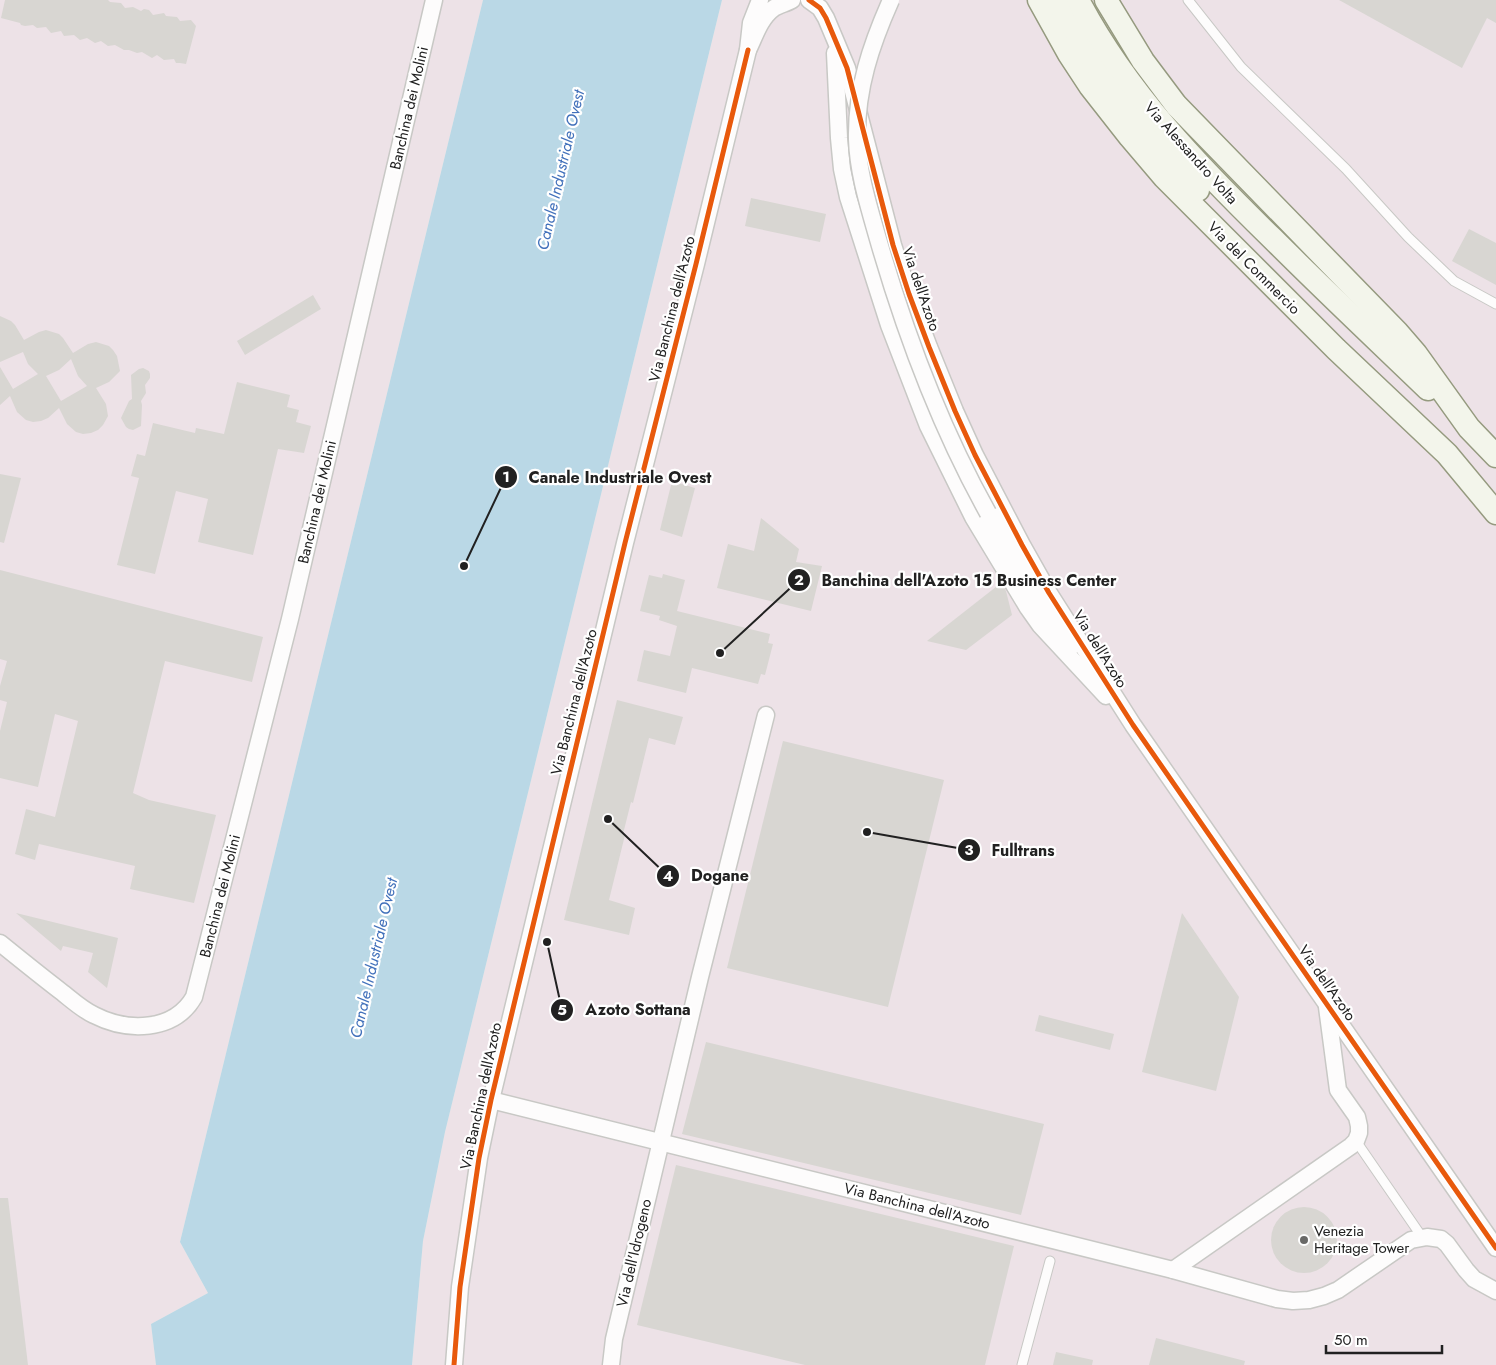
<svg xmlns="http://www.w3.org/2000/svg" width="1496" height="1365" viewBox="0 0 1496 1365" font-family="Jost,sans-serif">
<rect width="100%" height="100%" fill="#efeee9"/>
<g fill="#ede2e7">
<path d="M0,0H483L180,1242L208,1293L151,1324L156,1365H0Z"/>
<path d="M722,0H1496V1365H412L423,1241L445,1132Z"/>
</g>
<path fill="#bad8e6" d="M483,0H722L445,1132L423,1241L412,1365H156L151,1324L208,1293L180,1242Z"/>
<g fill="#d8d6d2" fill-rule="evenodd">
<path d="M5,0H108L110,2L121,3L125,8L133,7L141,11L144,9L149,10L153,15L164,13L166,16L177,17L180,21L191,20L196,26L186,64L180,63H176L174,59L164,60L157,55L152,58L142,52L137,53L129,50H124L115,45L108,46L101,41L95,43L87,38L80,40L74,35L64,36L61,31L51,33L46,27L37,28L33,25L25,26L21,25L20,23L1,18Z"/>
<path d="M1339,0H1496V23L1487,18L1462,68Z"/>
<path d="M751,198L826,214L820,242L745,226Z"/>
<path d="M1469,229L1496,243V285L1452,261Z"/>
<path d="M313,295L321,309L245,355L237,341Z"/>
<path d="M0,316L11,321L15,325L24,340L39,332L46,330L59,334L63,338L73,353L88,344L96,342L109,346L113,350L117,356L120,371L109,382L96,388L106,404L108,416L103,425L98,430L91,433L83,434L76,432L67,424L59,408L48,418L41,421L33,422L26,420L17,412L10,396L0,405V367L13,389L38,374L28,364L23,352L0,362ZM71,359L78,376L87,386L61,401L46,376L59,370Z"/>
<path d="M143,368L149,371L150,374V378L145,385L146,393L141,401L142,405L141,426L133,430L129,429L126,427L121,418L129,401L132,399L131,375L139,369Z"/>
<path d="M237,382L290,395L287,407L299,410L296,422L311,426L304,453L278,449L253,555L198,542L208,499L176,491L155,574L117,565L139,478L131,476L137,454L145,456L153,423L195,433L196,428L224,434Z"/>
<path d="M0,474L21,478L4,543L0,542Z"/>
<path d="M672,481L695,488L682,537L660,530Z"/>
<path d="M761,518L799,549L796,562L822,566L811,611L717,588L728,544L754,551Z"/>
<path d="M0,570L263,637L252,682L165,661L133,793L149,800L216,815L194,903L130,889L135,866L39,844L35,860L15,854L26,809L55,817L78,721L55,714L38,787L0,778V731L7,702L0,700V686L7,661L0,659Z"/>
<path d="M663,574L685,580L677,611L770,634L768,643L773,644L765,675L761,674L758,684L692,668L686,693L637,681L644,650L670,656L677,626L659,620L660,616L640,611L649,575L662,578Z"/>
<path d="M1001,583L1006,591L1012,615L966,650L927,641Z"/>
<path d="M617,700L683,717L675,745L649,738L633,803L631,802L623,834L625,835L609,900L635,908L629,935L564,920Z"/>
<path d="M783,741L944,780L888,1007L727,968Z"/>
<path d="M16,913L118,938L107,988L88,972L93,953L63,946L61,951Z"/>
<path d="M1182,913L1239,997L1216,1091L1142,1072Z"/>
<path d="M1039,1015L1114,1034L1110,1050L1035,1031Z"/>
<path d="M706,1042L1044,1124L1021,1215L682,1134Z"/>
<path d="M676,1165L1014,1246L985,1365H805L637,1325Z"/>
<path d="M0,1198H8L28,1365H0Z"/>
<circle cx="1304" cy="1240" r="33"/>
<path d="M1156,1338L1245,1361L1244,1365H1149Z"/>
<path d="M1056,1352L1093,1360L1092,1365H1053Z"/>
</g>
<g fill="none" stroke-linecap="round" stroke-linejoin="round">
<defs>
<g id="lane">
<path d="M1188,0L1241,67L1346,169L1408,237L1454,281L1496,304"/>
<path d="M1356,1141L1422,1237"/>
<path d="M1022,1365L1050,1261"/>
</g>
<g id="street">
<path d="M760,0L751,23L748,50C755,36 760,18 774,8C779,5 787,3 792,0"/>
<path d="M809,0L820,8L826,18L847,68L893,245L909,294L929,347L955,411L975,455L1022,545L1049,593L1133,725L1496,1248"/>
<path d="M835,53L839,138L842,169L848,197L889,325L928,426L973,517L1028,608L1040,625L1106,696"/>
<path d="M988,513L1040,603L1072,646"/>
<path d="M0,943C21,960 42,977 63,993C73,1001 83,1010 94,1015C127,1032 174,1032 194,997L290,619L434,0"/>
<path d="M491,1100L1173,1270L1277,1299L1293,1301L1309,1300L1324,1296L1338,1290L1411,1240L1427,1237L1441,1239L1447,1244L1466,1270L1474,1279L1496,1291"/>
<path d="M1173,1270L1351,1146L1356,1141L1359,1133V1126L1357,1117L1338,1090L1327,1007"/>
<path d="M454,1365L460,1287L479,1158L491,1100L625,543L696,264L748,50"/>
<path d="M611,1365L614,1339L700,977L766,715"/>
</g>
<g id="secondary">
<path d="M1039,0L1069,54L1090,86L1130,137L1164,177L1336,349L1447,454L1496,513"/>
<path d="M1057,0C1085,49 1115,96 1151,139C1166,157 1182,173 1198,190"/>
<path d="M1078,0C1126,92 1199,167 1273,239C1324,290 1376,339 1428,389"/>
<path d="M1106,0L1143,61L1176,105L1397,332L1416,354L1469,428L1496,456"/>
</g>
</defs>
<use href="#lane" stroke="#c8c8c5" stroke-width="11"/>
<use href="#street" stroke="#c8c8c5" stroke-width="19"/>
<use href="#secondary" stroke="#959a7f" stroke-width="25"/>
<use href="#lane" stroke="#fdfcfc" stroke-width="9"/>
<use href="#street" stroke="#fdfcfc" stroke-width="16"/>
<use href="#secondary" stroke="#f3f5eb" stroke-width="22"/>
<defs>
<path id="street-bridge" d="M891,0C871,45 856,89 857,139C858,173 869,207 878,239C905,333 940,427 988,513"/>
</defs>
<use href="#street-bridge" stroke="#c8c8c5" stroke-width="19" stroke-linecap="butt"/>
<use href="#street-bridge" stroke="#fdfcfc" stroke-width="16"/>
<defs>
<g id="cycleway">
<path d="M809,0L820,8L826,18L847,68L893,245L909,294L929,347L955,411L975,455L1022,545L1049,593L1133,725L1496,1248"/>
<path d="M454,1365L460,1287L479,1158L491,1100L625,543L696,264L748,50"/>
</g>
</defs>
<use href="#cycleway" stroke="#fff" stroke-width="8"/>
<use href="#cycleway" stroke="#e8590c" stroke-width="5"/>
</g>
<circle fill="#696967" stroke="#fff" stroke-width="2" cx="1304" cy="1240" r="5"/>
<g text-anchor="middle" stroke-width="4.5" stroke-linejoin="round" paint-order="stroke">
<g font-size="15" fill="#212121" stroke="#fff">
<text transform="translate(409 108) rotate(-77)" y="5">Banchina dei Molini</text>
<text transform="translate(1191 153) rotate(48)" y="5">Via Alessandro Volta</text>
<text transform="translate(1254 268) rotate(45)" y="5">Via del Commercio</text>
<text transform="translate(921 289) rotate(71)" y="5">Via dell'Azoto</text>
<text transform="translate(672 309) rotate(-76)" y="5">Via Banchina dell'Azoto</text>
<text transform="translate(317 502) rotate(-77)" y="5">Banchina dei Molini</text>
<text transform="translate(1100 649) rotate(58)" y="5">Via dell'Azoto</text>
<text transform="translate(574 702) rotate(-76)" y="5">Via Banchina dell'Azoto</text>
<text transform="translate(220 896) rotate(-76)" y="5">Banchina dei Molini</text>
<text transform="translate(1327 983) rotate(55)" y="5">Via dell'Azoto</text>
<text transform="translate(481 1096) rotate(-78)" y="5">Via Banchina dell'Azoto</text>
<text transform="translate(917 1206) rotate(14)" y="5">Via Banchina dell'Azoto</text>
<text transform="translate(634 1253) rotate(-77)" y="5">Via dell'Idrogeno</text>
</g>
<g font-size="15" fill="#212121" stroke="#fff" text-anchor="start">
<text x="1314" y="1236">Venezia<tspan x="1314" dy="17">Heritage Tower</tspan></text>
</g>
<g font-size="16" font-style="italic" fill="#4271bb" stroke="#fff">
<text transform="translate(560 170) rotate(-77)" y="6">Canale Industriale Ovest</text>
<text transform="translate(373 958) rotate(-77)" y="6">Canale Industriale Ovest</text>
</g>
</g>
<path fill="none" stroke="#212121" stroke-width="2" d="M464 566L506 477M720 653L799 580M867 832L969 850M608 819L668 876M547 942L562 1010"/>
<g fill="#212121" stroke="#fff" stroke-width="2">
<circle cx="464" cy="566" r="5"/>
<circle cx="720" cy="653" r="5"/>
<circle cx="867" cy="832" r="5"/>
<circle cx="608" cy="819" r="5"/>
<circle cx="547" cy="942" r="5"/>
<circle cx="506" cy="477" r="12"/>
<circle cx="799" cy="580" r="12"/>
<circle cx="969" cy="850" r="12"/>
<circle cx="668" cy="876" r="12"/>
<circle cx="562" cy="1010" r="12"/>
</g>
<g font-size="15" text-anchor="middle" font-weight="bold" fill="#fff">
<text x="506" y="482">1</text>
<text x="799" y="585">2</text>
<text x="969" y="855">3</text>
<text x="668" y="881">4</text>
<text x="562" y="1015">5</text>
</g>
<g font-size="16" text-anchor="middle" font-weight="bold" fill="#212121" stroke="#fff" stroke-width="4.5" stroke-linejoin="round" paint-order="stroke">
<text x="620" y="483">Canale Industriale Ovest</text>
<text x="969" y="586">Banchina dell'Azoto 15 Business Center</text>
<text x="1023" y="856">Fulltrans</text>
<text x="720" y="881">Dogane</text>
<text x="638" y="1015">Azoto Sottana</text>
</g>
<path d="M1326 1345v8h116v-8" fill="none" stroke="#212121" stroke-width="2.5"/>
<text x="1334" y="1345" font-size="15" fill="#212121" stroke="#ffffff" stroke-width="4" paint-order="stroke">50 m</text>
</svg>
